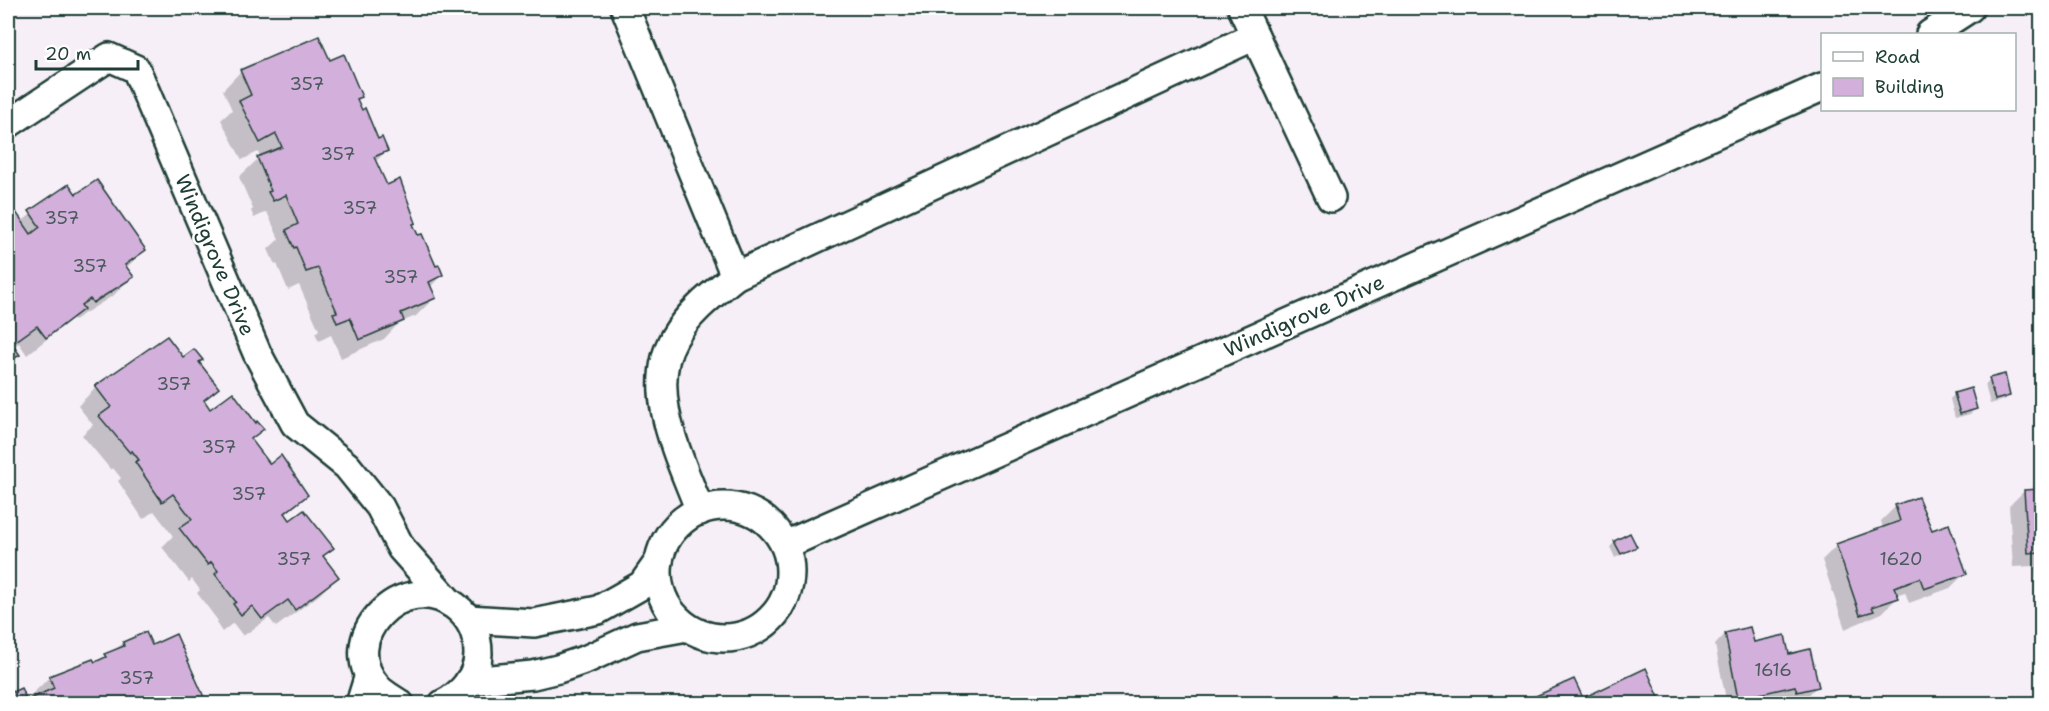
<svg xmlns="http://www.w3.org/2000/svg" width="2049" height="711" viewBox="0 0 2049 711" font-family="'Shantell Sans',sans-serif">
<rect width="100%" height="100%" fill="#f6eff8"/>
<filter id="ink" filterUnits="userSpaceOnUse"><feTurbulence type="fractalNoise" baseFrequency=".0167" numOctaves="2"/><feDisplacementMap in="SourceGraphic" scale="12" xChannelSelector="R" yChannelSelector="G"/><feConvolveMatrix kernelMatrix="1 2 1 2 8 2 1 2 1" color-interpolation-filters="sRGB"/></filter>
<g filter="url(#ink)">
<g fill="#0003">
<path d="M329,62L360,97L356,101L377,141L386,151L375,162L386,187L415,223L412,225L442,275L430,287L435,297L416,316L399,323L384,339L341,358L331,335L319,341L315,333L319,330L299,285L288,290L277,264L275,265L268,249L279,239L267,212L254,218L251,211L253,209L239,177L260,157L258,152L242,160L221,120L232,110L223,90L241,71Z"/>
<path d="M68,186L76,197L144,250L126,268L132,276L114,295L74,320L73,318L27,355L19,343L12,347L18,355L8,366V220L15,214L21,222Z"/>
<path d="M183,359L198,363L217,388L203,402L210,411L232,394L262,429L250,440L269,466L281,457L306,495L285,515L290,522L332,548L322,557L337,577L319,595L276,627L269,618L243,636L233,623L222,632L216,623L218,621L197,593L200,590L192,579L189,582L162,547L173,536L154,511L143,519L118,481L121,478L113,468L111,470L82,435L93,425L78,406L96,387Z"/>
<path d="M1990,380L2009,395L2004,400L1990,404L1985,385Z"/>
<path d="M1955,394L1975,408L1970,414L1955,418L1950,399Z"/>
<path d="M2042,490V580H2036L2035,566L2013,567L2009,506L2024,491Z"/>
<path d="M1896,506L1931,532L1965,573L1950,588L1909,603L1905,592L1896,595L1897,598L1882,613L1845,629L1822,560L1837,545L1883,528L1881,521Z"/>
<path d="M1615,542L1635,546L1615,558L1610,547Z"/>
<path d="M1725,634L1788,656L1817,686L1807,697L1787,702L1785,696L1751,704H1727L1715,645Z"/>
<path d="M124,643L151,647L205,704H8V696L20,690L26,702L33,699L31,695L50,677L94,664Z"/>
</g>
<g fill="#d3b0db" stroke="#1f3d34" stroke-width="1.5">
<path d="M319,36L330,60L344,54L362,97L357,99L362,110L365,108L378,139L382,137L388,151L374,157L387,185L400,179L416,223L413,224L418,235L422,234L436,266L439,265L443,275L429,282L436,298L401,313L404,321L359,340L350,318L337,323L333,313L337,312L318,268L306,272L296,247L294,248L286,230L298,224L286,195L273,201L268,192L271,191L257,157L282,147L276,134L260,143L239,101L251,95L240,70Z"/>
<path d="M97,180L146,250L125,265L134,277L93,303L90,299L81,305L84,309L46,338L37,326L12,344L20,355L8,362V218L16,212L31,234L40,227L29,211L69,184L76,194Z"/>
<path d="M167,336L183,357L194,349L203,360L199,362L219,388L204,400L210,409L233,392L256,423L257,421L264,429L251,439L270,464L281,455L308,495L285,513L290,520L304,510L334,548L323,556L339,577L295,610L288,600L262,619L252,606L241,615L233,604L236,602L215,574L218,571L211,562L208,565L179,528L192,519L173,494L162,502L135,462L139,460L132,451L130,453L99,416L111,407L95,386Z"/>
<path d="M2005,374L2010,396L1995,400L1989,378Z"/>
<path d="M1971,388L1977,409L1960,414L1954,393Z"/>
<path d="M2042,489V552L2028,553L2024,490Z"/>
<path d="M1918,497L1932,530L1949,524L1967,574L1924,589L1920,578L1894,587L1899,598L1872,607L1874,611L1860,615L1836,544L1900,521L1895,505Z"/>
<path d="M1630,533L1637,547L1621,554L1614,541Z"/>
<path d="M1750,627L1754,642L1785,635L1789,654L1810,649L1819,687L1797,692L1795,686L1738,699L1725,633Z"/>
<path d="M146,632L152,645L176,634L207,704H8V694L21,688L27,700L54,688L49,676L93,659L95,662L106,657L104,654L124,646L123,642Z"/>
<path d="M1646,668L1662,704H1528L1527,700L1574,679L1583,698Z"/>
</g>
<g fill="none" stroke-linecap="round" stroke-linejoin="round">
<defs>
<g id="minor">
<path d="M625,8L735,276"/>
<path d="M1242,8L1331,198"/>
<path d="M1930,34L1970,8"/>
<path d="M8,124L109,57L136,69L257,353L295,424L347,466L380,507L401,548L449,602"/>
<circle cx="724" cy="572" r="66"/>
<path d="M700,511C681,460 644,391 674,338C688,313 713,294 735,276L1255,36"/>
<path d="M785,545L1822,87"/>
<path d="M468,619L534,623L598,610L642,585L659,561"/>
<path d="M469,681L533,675L558,669L587,659L637,636L687,627"/>
<path d="M360,704L369,675"/>
<path d="M400,704C393,699 383,694 378,688C333,639 403,567 455,606C471,618 478,634 478,654C478,676 462,694 443,704"/>
</g>
</defs>
<use href="#minor" stroke="#1f3d34" stroke-width="32"/>
<use href="#minor" stroke="#fff" stroke-width="27"/>
</g>
</g>
<g text-anchor="middle" stroke-width="5" stroke-linejoin="round" paint-order="stroke">
<g font-size="18" fill="#4c5a5e">
<text x="307" y="90">357</text>
<text x="338" y="160">357</text>
<text x="360" y="214">357</text>
<text x="62" y="224">357</text>
<text x="90" y="272">357</text>
<text x="401" y="283">357</text>
<text x="174" y="390">357</text>
<text x="219" y="453">357</text>
<text x="249" y="500">357</text>
<text x="294" y="565">357</text>
<text x="1901" y="565">1620</text>
<text x="1773" y="676">1616</text>
<text x="137" y="684">357</text>
</g>
<g font-size="21" fill="#1f3d34" stroke="#fff">
<text transform="translate(215 255) rotate(67)" y="7">Windigrove Drive</text>
<text transform="translate(1304 316) rotate(-24)" y="7">Windigrove Drive</text>
</g>
</g>
<rect width="2049" height="711" fill="none" stroke="#fff" stroke-width="30"/>
<rect x="15" y="15" width="2019" height="681" fill="none" stroke="#1f3d34" stroke-width="2" filter="url(#ink)"/>
<rect x="1821" y="33" width="195" height="78" fill="#ffffff" stroke="#a5b1ae" stroke-width="1.5"/>
<rect x="1833" y="52" width="30" height="9" fill="#ffffff" stroke="#a5b1ae" stroke-width="1.5"/>
<text x="1875" y="63" font-size="18" fill="#1f3d34">Road</text>
<rect x="1833" y="78" width="30" height="18" fill="#d3b0db" stroke="#a5b1ae" stroke-width="1.5"/>
<text x="1875" y="93" font-size="18" fill="#1f3d34">Building</text>
<path d="M36 60v9h102v-9" fill="none" stroke="#1f3d34" stroke-width="3"/>
<text x="45" y="60" font-size="18" fill="#1f3d34" stroke="#ffffff" stroke-width="4.5" paint-order="stroke">20 m</text>
</svg>
